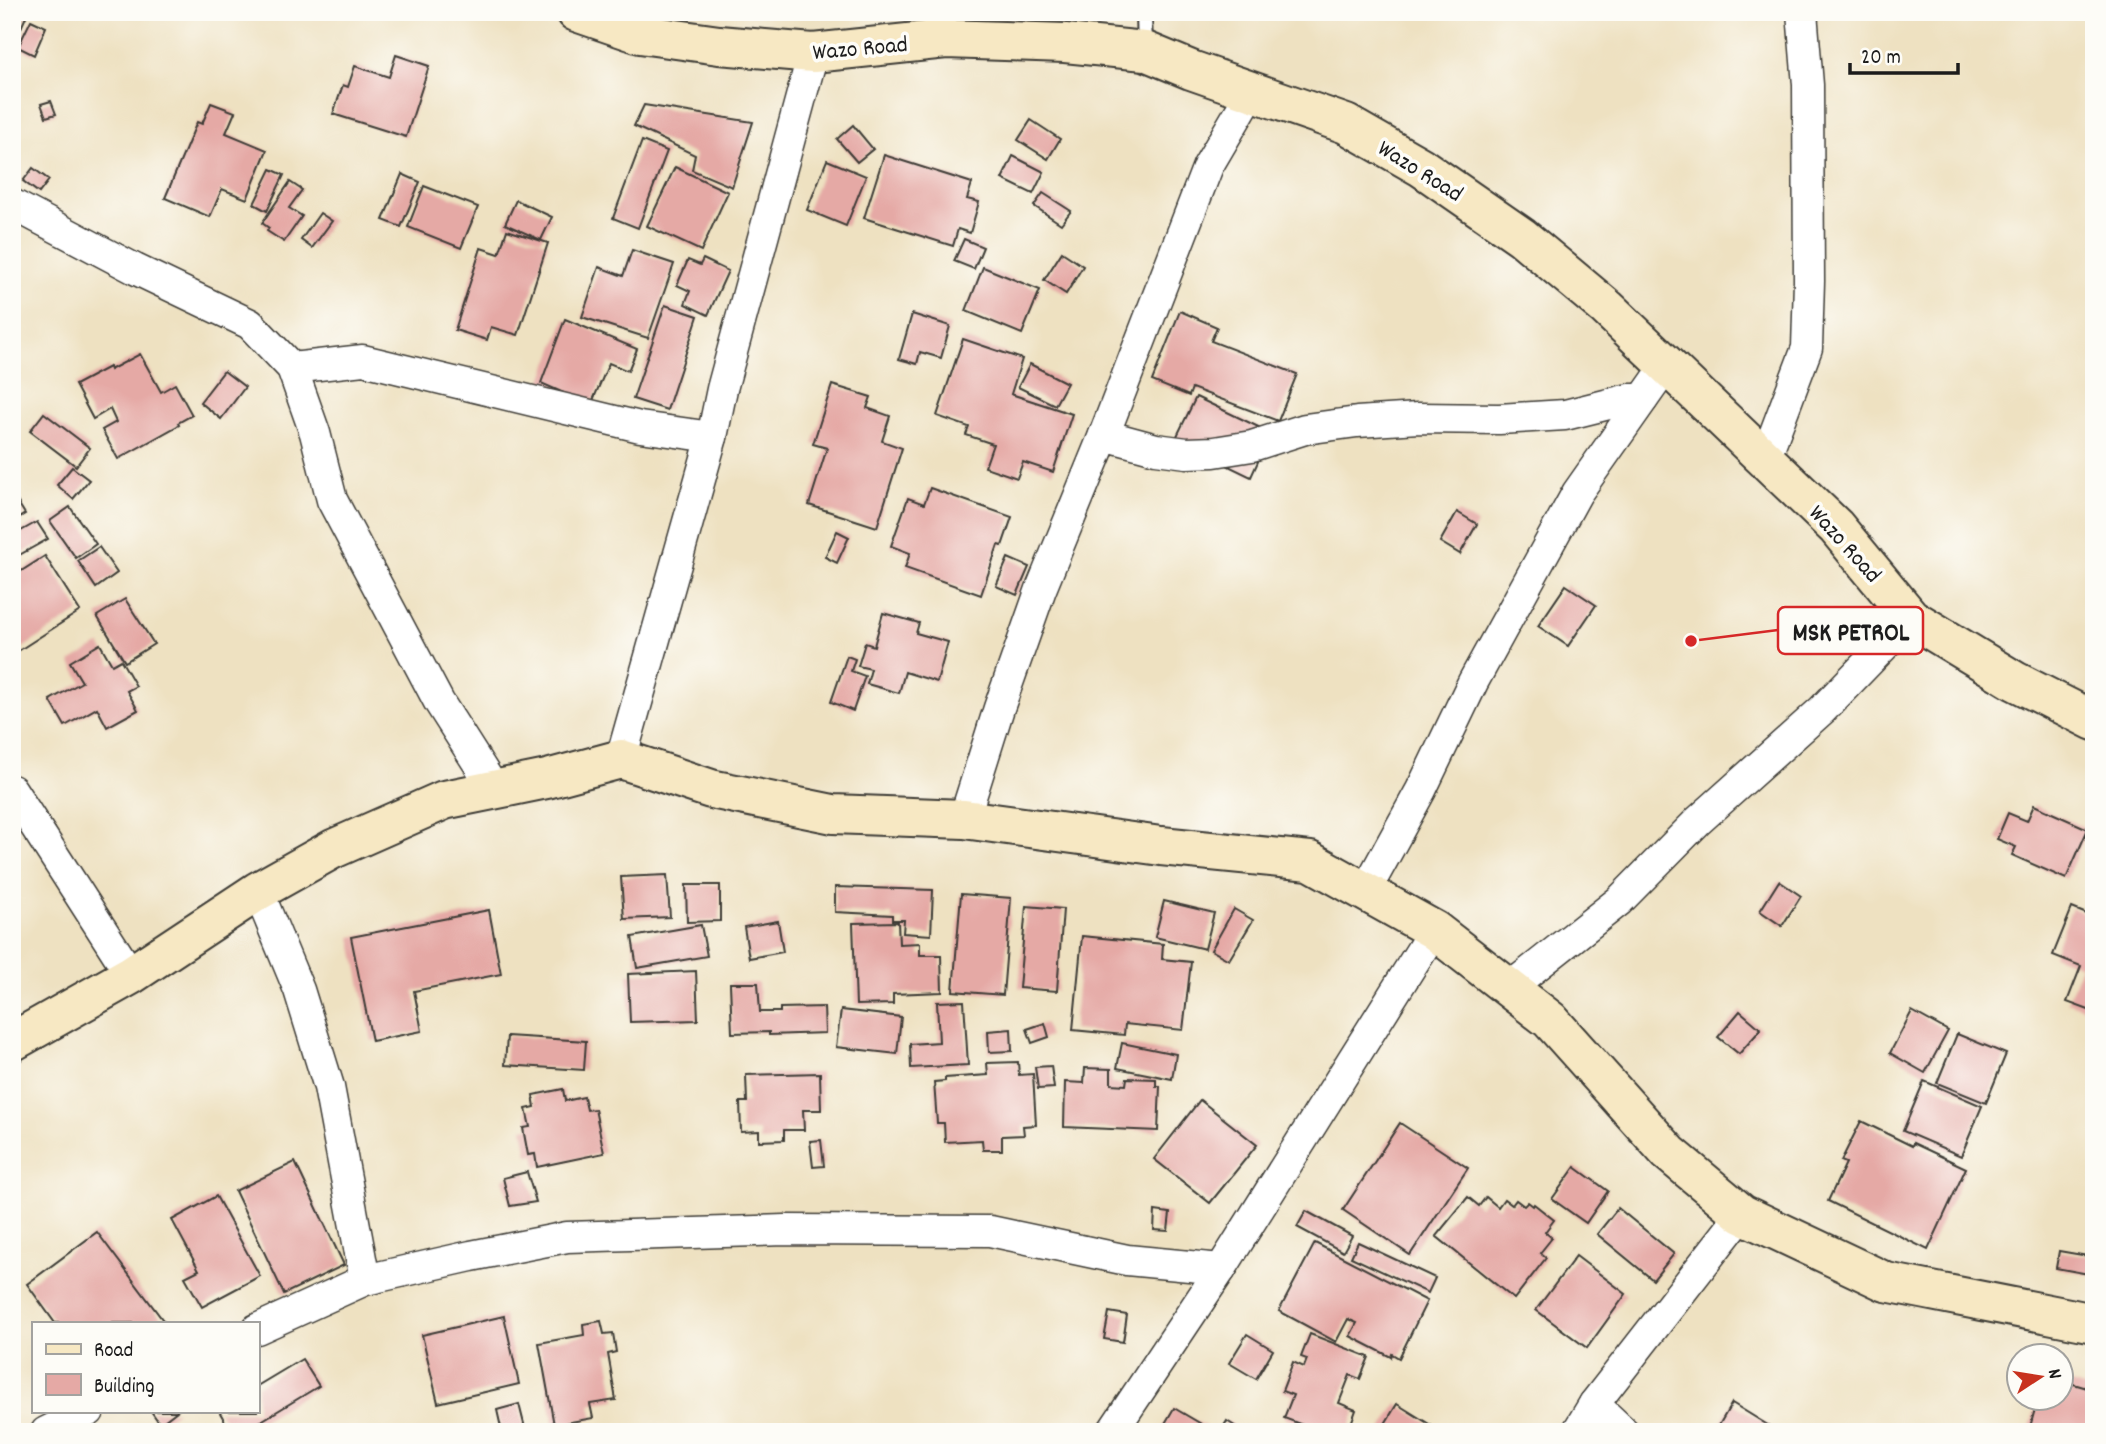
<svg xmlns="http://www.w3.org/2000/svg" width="2106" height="1444" viewBox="0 0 2106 1444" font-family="Dekko,sans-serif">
<rect width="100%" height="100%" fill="#fdfcf7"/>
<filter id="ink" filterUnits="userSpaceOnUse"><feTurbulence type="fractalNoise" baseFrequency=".0143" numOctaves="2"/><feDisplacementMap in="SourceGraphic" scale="14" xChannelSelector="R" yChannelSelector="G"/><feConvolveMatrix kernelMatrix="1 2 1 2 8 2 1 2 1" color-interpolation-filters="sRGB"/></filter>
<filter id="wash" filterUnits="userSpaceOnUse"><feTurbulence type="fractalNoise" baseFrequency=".00686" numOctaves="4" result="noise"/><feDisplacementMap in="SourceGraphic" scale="28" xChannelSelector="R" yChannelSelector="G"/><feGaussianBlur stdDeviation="1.57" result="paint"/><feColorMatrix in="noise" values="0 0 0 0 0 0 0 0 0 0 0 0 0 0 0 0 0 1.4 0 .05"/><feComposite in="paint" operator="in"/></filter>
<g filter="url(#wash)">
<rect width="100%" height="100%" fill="#eee1c1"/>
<g id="blocks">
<g fill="#e5a9a5">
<path d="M12,12H28L18,35L12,32Z"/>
<path d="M31,20L46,27L34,55L18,47Z"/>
<path d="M396,55L429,66L406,137L333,114L343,85L348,87L355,66L389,77Z"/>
<path d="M51,101L56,114L46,117L41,104Z"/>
<path d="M211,103L235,112L226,133L267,150L247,199L222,189L210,217L165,198L197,122L202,124Z"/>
<path d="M644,105L753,122L732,187L692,170L695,155L634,126Z"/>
<path d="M1031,120L1060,139L1048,159L1018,140Z"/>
<path d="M853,125L873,149L857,162L837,139Z"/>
<path d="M642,141L667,151L638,228L613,218Z"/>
<path d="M884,155L972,183L967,199L979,202L970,233L958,229L953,246L864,218Z"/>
<path d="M1013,156L1044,172L1033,194L1002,179Z"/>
<path d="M827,160L866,176L846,226L807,210Z"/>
<path d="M675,167L728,192L701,251L647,226Z"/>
<path d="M33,168L49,180L39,193L23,181Z"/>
<path d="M271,169L284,175L267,211L254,204Z"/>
<path d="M402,174L420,182L401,227L383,220Z"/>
<path d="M290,182L302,190L289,208L302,216L284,242L267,231L269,228L262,223Z"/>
<path d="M424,186L478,207L461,248L408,227Z"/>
<path d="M1043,193L1071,211L1061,224L1034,206Z"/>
<path d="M516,200L552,217L541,240L505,224Z"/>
<path d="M320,213L332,221L312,248L301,240Z"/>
<path d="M507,230L548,243L518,335L491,327L487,340L455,330L481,248L499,254Z"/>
<path d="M964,239L983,247L974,269L954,261Z"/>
<path d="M632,250L674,264L648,338L582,317L599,267L623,276Z"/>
<path d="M1062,252L1083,266L1066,294L1044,280Z"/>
<path d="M703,259L728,271L708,315L685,304L690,291L677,285L688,260L700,265Z"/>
<path d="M983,267L1040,290L1022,334L966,311Z"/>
<path d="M665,305L698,316L667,410L633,399Z"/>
<path d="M1180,311L1217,327L1211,341L1297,374L1278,421L1192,388L1189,396L1152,381Z"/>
<path d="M912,314L950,326L941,358L920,352L917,364L899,359Z"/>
<path d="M565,319L637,349L628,371L609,363L591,405L541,383Z"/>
<path d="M963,339L1022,359L1011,394L1072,414L1053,472L1023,462L1017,478L985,467L993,444L966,435L969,427L937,416Z"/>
<path d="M140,354L161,392L175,384L192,415L178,423L179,425L118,459L102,430L116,422L110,409L93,419L75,385L109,367L110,370Z"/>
<path d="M1030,364L1067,383L1055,405L1018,387Z"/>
<path d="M224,371L245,387L221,419L200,402Z"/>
<path d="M832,385L871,397L867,408L890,416L882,441L902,448L877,527L809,505L827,448L813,444Z"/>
<path d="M1196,397L1271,433L1251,477L1175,440Z"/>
<path d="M44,413L90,448L76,466L30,431Z"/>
<path d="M72,467L89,480L73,499L57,485Z"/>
<path d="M930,488L1012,517L1002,546L998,545L981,595L905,568L910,553L891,546L908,498L924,504Z"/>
<path d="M12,493L25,514L12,522Z"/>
<path d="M70,507L96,544L76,558L50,521Z"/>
<path d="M1457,512L1477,524L1460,554L1440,542Z"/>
<path d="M37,522L48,539L12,559V536Z"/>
<path d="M837,531L849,537L837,563L825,557Z"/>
<path d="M99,547L117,573L96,588L78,561Z"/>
<path d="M45,556L80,611L12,655V577Z"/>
<path d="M1008,558L1029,567L1017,595L996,586Z"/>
<path d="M1566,585L1596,605L1568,646L1538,626Z"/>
<path d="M125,599L154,644L125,662L97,616Z"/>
<path d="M883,613L919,623L916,633L948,642L937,682L905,672L899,693L867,684L871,669L858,666L865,643L874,646Z"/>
<path d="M100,644L112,665L121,660L136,686L127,691L138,710L107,727L97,708L65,726L50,700L82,682L70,662Z"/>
<path d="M847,656L855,659L851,671L865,676L853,711L831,702Z"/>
<path d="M2034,805L2088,829L2066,879L2012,855L2016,847L1997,839L2008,813L2027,821Z"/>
<path d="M667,875L670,917L624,919L621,877Z"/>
<path d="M1779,881L1801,896L1782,926L1760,911Z"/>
<path d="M686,885H720V921L687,922Z"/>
<path d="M835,887L933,890L931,935L903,933L904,920H892V915L835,912Z"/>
<path d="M961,894L1011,898L1003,995L953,991Z"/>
<path d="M1164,901L1214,913L1205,949L1155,937Z"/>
<path d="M1026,906L1063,909L1057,991L1019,988Z"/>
<path d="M2072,908L2094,917V1012L2067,1002L2081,966L2053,955Z"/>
<path d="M1234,909L1253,920L1229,960L1211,950Z"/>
<path d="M489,910L501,974L414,991L422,1031L372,1041L351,937Z"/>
<path d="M778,921L783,952L749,958L744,927Z"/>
<path d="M898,922L899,944L920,943V955H941L942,992L893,994V1004L856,1005L853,923Z"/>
<path d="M701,925L707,956L637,968L632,937Z"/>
<path d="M1082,936L1163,944L1162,959L1191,962L1183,1030L1125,1024L1124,1035L1073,1030Z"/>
<path d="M696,971L698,1020L630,1022L628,974Z"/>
<path d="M730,983H758L760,1012H780V1008L824,1007L825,1033L769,1035V1032L732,1033Z"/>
<path d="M964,1001L968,1065L911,1068L910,1044L939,1042L937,1002Z"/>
<path d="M841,1010L901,1017L897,1054L836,1047Z"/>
<path d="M1740,1011L1761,1029L1739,1054L1718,1037Z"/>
<path d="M1912,1011L1948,1031L1925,1073L1890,1053Z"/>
<path d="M1045,1023L1049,1037L1032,1043L1027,1029Z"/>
<path d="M1011,1029L1012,1051L989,1052L988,1031Z"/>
<path d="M1957,1034L2006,1054L1986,1103L1937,1083Z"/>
<path d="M507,1036L586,1041L584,1070L505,1065Z"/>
<path d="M1122,1043L1176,1054L1172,1079L1117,1068Z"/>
<path d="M1018,1062L1019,1075L1033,1074L1036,1125L1023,1126L1024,1135L1002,1136V1150H983L982,1140L945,1142L944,1123H937L934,1082L945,1081V1078L988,1075L987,1063Z"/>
<path d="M1051,1066L1054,1088L1038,1089L1035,1067Z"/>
<path d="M1085,1068L1111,1069V1084L1126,1085L1127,1078L1156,1079V1086H1160L1158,1131L1064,1127L1065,1082L1084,1083Z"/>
<path d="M820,1073L821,1110H803L804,1130H784V1140L759,1141V1131L741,1132L740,1102H747L746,1075Z"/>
<path d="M1924,1081L1982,1106L1961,1156L1903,1131Z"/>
<path d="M563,1089L565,1101L584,1097L587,1110L595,1109L604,1153L537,1167L535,1154L528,1155L523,1128L530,1127L526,1109L535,1107L533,1095Z"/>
<path d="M1200,1100L1257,1145L1210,1203L1154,1159Z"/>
<path d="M1861,1121L1912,1146L1913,1143L1966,1168L1928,1250L1828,1201L1846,1163L1841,1161Z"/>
<path d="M1400,1123L1468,1168L1410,1255L1343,1210Z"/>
<path d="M821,1140L824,1166L813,1167L810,1141Z"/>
<path d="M295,1162L344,1265L284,1294L235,1191Z"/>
<path d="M1575,1167L1608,1191L1586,1223L1552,1199Z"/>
<path d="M527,1172L536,1202L510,1206L503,1178Z"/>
<path d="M216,1196L260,1276L202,1307L185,1277L199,1270L172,1220Z"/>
<path d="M1468,1197L1479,1206L1486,1197L1498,1207L1504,1199L1512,1205L1516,1200L1524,1206L1528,1202L1533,1206L1534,1204L1554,1220L1545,1232L1552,1238L1540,1253L1546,1258L1514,1299L1436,1236Z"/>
<path d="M1618,1208L1674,1254L1653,1280L1597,1234Z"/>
<path d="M1155,1211L1170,1213L1168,1231L1154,1230Z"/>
<path d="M1306,1211L1352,1236L1343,1252L1297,1227Z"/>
<path d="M97,1232L165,1323H55L27,1284Z"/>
<path d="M1358,1242L1435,1278L1428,1293L1351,1257Z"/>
<path d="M1315,1243L1427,1301L1399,1358L1392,1354L1391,1357L1350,1336L1357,1323L1348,1319L1336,1342L1279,1311Z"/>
<path d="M2059,1251L2094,1257V1275L2056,1268Z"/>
<path d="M1576,1256L1626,1294L1587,1348L1536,1310Z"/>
<path d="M1109,1312L1127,1315L1123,1342L1104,1339Z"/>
<path d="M504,1316L519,1384L438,1403L422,1335Z"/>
<path d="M601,1321L604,1334L613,1333L616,1352L608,1354L616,1400L590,1404L593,1418L554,1425L539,1343L584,1335L583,1324Z"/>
<path d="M1247,1334L1273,1350L1256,1379L1229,1363Z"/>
<path d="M1310,1334L1369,1357L1360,1379L1350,1375L1339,1403L1356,1410L1349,1429L1341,1426L1339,1432H1321L1284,1418L1293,1395L1282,1391L1293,1362L1304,1367L1307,1359L1301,1357Z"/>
<path d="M302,1359L319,1386L243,1432H231L219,1411H257V1386Z"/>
<path d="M2060,1380L2094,1390V1432H2046L2030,1427L2038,1398H2060Z"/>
<path d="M1732,1403L1779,1432H1715Z"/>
<path d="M519,1404L525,1428L502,1432L497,1410Z"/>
<path d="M1397,1404L1442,1432H1380Z"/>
<path d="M1174,1408L1208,1428L1206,1432H1160Z"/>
<path d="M151,1411H177L160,1424Z"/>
<path d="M1227,1421L1244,1432H1220Z"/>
</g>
</g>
</g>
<g filter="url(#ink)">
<use href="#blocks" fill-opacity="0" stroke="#3c3a35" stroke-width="2"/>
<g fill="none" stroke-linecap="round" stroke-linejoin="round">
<defs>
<path id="lane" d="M1144,12L1145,50"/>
<g id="street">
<path d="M12,204L135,269L250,324L292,368L315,433L332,500L439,702L495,790"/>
<path d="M292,368L363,360L640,427L712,437"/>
<path d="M1104,435L1156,449L1187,453L1214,452L1252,446L1305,429L1357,422L1418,418L1499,419L1565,415L1629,399H1643"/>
<path d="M1765,459L1807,348L1809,281L1808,85L1802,12"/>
<path d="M621,759L712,437L722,389L813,53"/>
<path d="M12,790L131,975"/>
<path d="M964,819L999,708L1041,589L1104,435L1208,166L1252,91"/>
<path d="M258,891L299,990L329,1087L365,1280"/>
<path d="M1365,892L1421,790L1473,682L1577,493L1667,365"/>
<path d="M1509,988L1619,901L1698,821L1822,710L1911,618"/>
<path d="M257,1329L365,1280L471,1256L567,1237L785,1230L990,1231L1127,1260L1221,1269"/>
<path d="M1594,1404L1624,1432"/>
<path d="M46,1432L89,1411"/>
<path d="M1112,1432L1221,1269L1434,930"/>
<path d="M1577,1432L1594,1404L1742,1214"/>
</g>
<g id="secondary">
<path d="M576,12L640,34L719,45L813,53L946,39L1065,43L1145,51L1191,70L1346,124L1421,167L1522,237L1607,308L1836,527L1911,618L2015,681L2094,721"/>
<path d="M12,1042L131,975L258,891L333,849L444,800L547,779L621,759L711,789L833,814L964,819L1161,846L1310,861L1434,930L1550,1020L1669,1153L1742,1214L1886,1282L2094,1323"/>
</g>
</defs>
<use href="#lane" stroke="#3c3a35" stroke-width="18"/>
<use href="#street" stroke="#3c3a35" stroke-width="33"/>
<use href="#secondary" stroke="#3c3a35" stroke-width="42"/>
<use href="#lane" stroke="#fff" stroke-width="14"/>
<use href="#street" stroke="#fff" stroke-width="30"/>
<use href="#secondary" stroke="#f7e8c3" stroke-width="38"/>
</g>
</g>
<g text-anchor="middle" stroke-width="7" stroke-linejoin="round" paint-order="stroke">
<g font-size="24" fill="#1c1c1c" stroke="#fdfcf7">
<text transform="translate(860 47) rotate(-5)" y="8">Wazo Road</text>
<text transform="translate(1421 170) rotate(32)" y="8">Wazo Road</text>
<text transform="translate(1846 543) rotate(48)" y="8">Wazo Road</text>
</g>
</g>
<path fill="none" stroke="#d62828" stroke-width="2.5" d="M1691 641L1778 630"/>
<circle fill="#d62828" stroke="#fdfcf7" stroke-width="2.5" cx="1691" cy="641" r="7"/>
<rect fill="#fdfcf7" stroke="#d62828" stroke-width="2.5" x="1778" y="607" width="145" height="47" rx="7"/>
<g font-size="26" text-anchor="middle" font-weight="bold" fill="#1c1c1c">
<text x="1851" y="640">MSK PETROL</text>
</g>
<rect width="2106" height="1444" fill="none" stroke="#fdfcf7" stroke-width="42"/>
<rect x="32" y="1322" width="228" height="91" fill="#fdfcf7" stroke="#a3a29f" stroke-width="2"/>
<rect x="46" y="1344" width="35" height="10" fill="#f7e8c3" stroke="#a3a29f" stroke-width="2"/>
<text x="94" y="1356" font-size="21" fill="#1c1c1c">Road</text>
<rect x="46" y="1374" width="35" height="21" fill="#e5a9a5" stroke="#a3a29f" stroke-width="2"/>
<text x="94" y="1392" font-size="21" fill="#1c1c1c">Building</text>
<g transform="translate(2040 1377) rotate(78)"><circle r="33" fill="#fdfcf7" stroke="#a3a29f" stroke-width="2"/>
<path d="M0-5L12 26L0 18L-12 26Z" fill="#c8321e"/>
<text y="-10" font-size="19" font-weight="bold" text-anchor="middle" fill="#1c1c1c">N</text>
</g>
<path d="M1850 63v10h108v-10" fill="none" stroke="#1c1c1c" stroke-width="3.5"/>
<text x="1861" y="63" font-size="21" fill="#1c1c1c" stroke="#fdfcf7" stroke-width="5" paint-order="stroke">20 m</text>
</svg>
